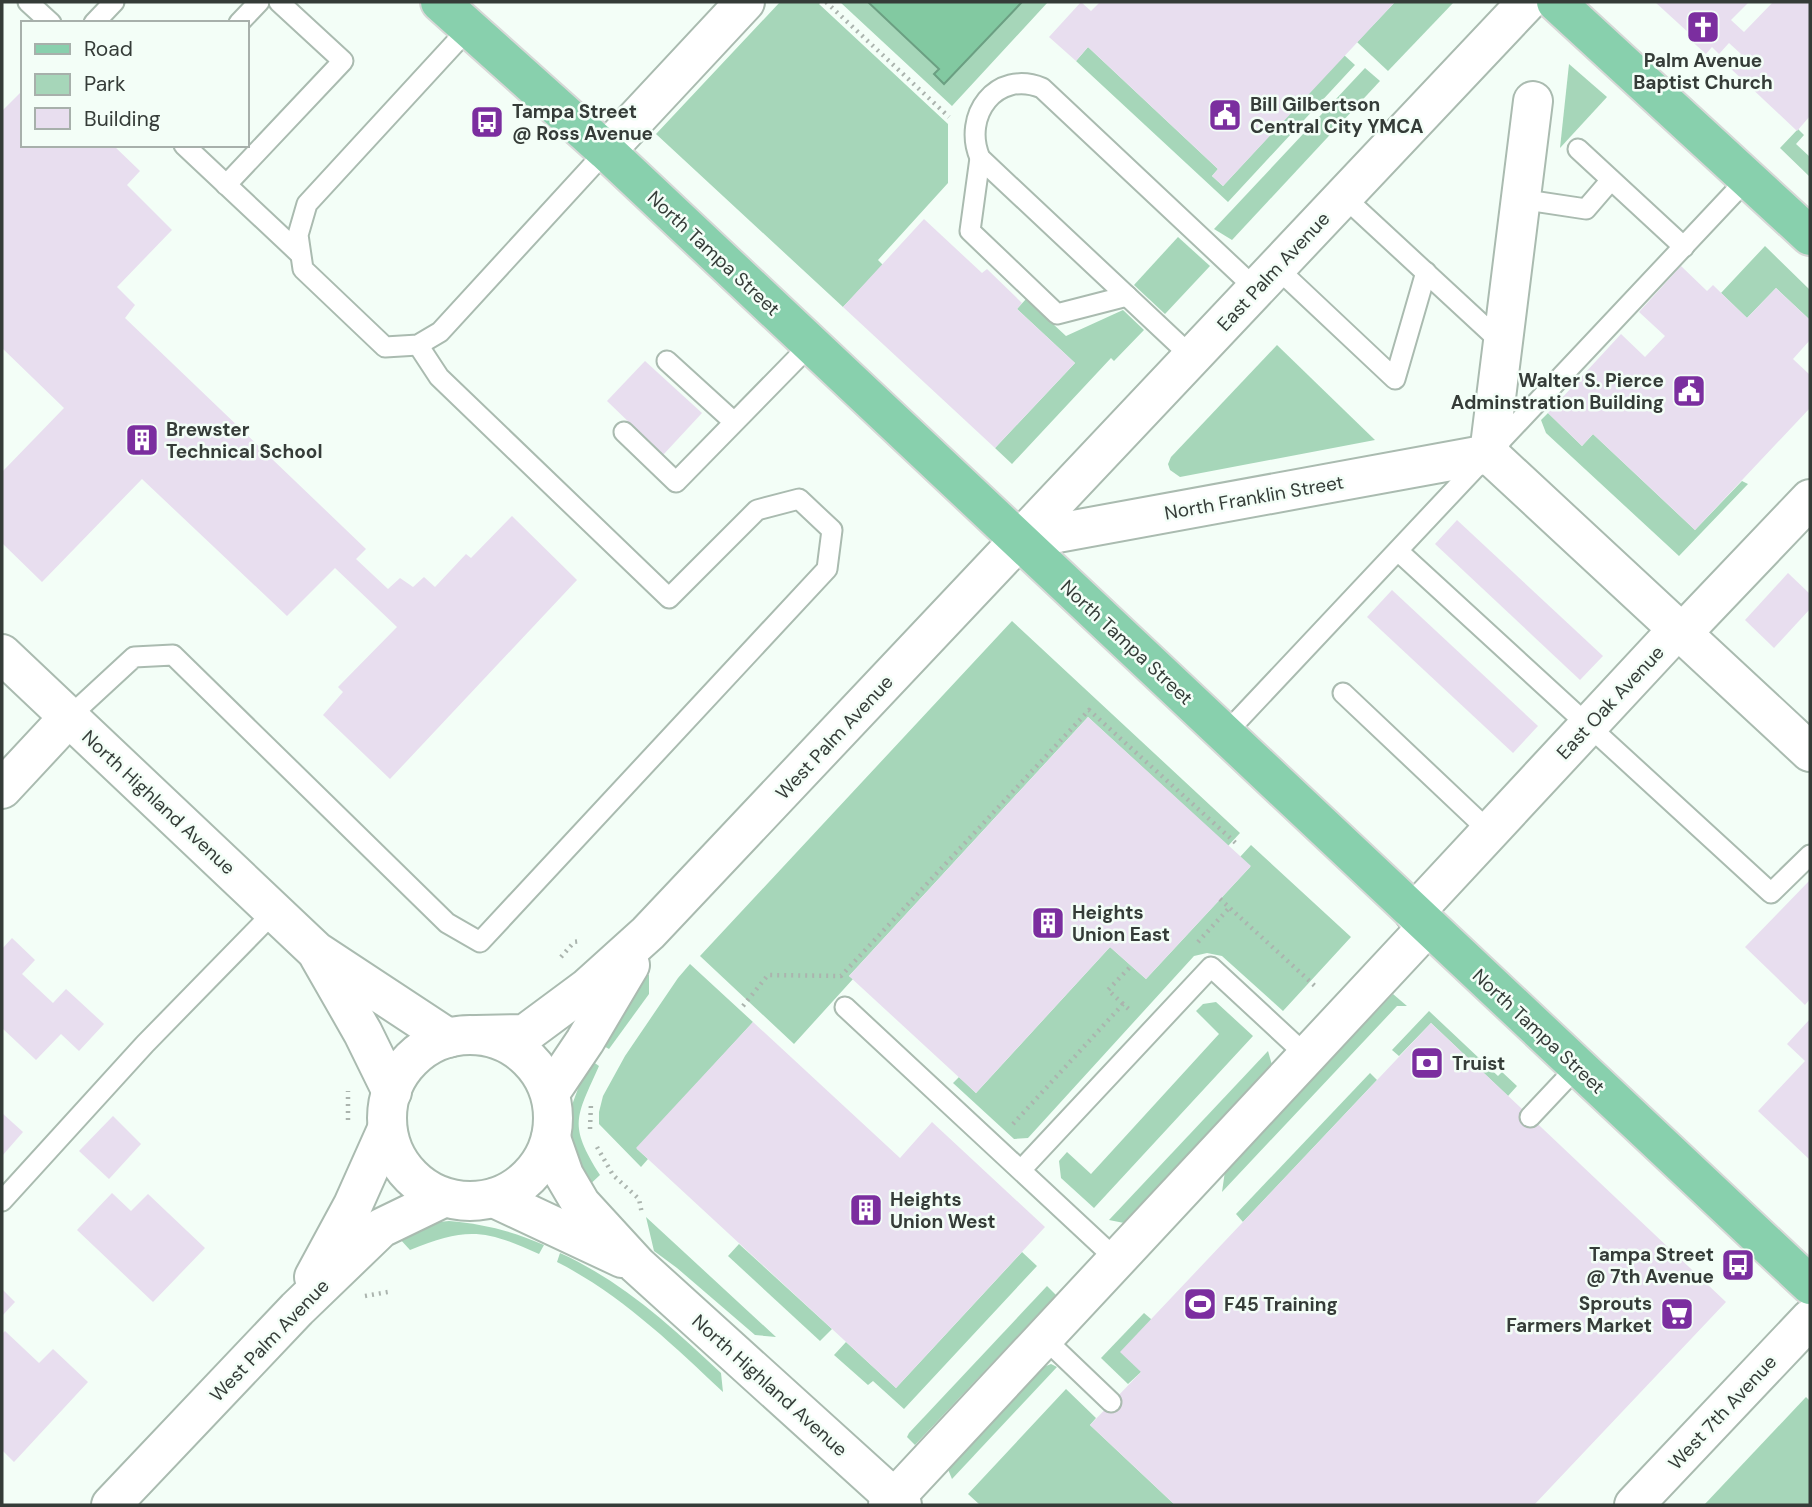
<svg xmlns="http://www.w3.org/2000/svg" width="1812" height="1507" viewBox="0 0 1812 1507" font-family="'DM Sans',sans-serif">
<rect width="100%" height="100%" fill="#f3fef7"/>
<g fill="#a6d6b9">
<path d="M780,2H821L819,4L948,124V183L878,260L883,265L843,307L656,134Z"/>
<path d="M840,2H868L939,69L944,84L1022,2H1048L952,106Z"/>
<path d="M1395,2H1454L1388,71L1357,42Z"/>
<path d="M1088,47L1218,169L1212,176L1223,186L1344,55L1355,65L1228,202L1076,61Z"/>
<path d="M1569,64L1607,97L1560,148Z"/>
<path d="M1365,68L1380,81L1232,240L1214,229Z"/>
<path d="M1798,129L1804,135L1796,144L1810,157V177L1780,148Z"/>
<path d="M1178,237L1210,266L1165,314L1134,285Z"/>
<path d="M1765,246L1810,290V320L1776,288L1747,318L1721,293Z"/>
<path d="M1026,299L1066,336L1123,310L1144,330L1114,361L1111,358L1012,464L995,448L1075,363L1017,309Z"/>
<path d="M1277,345L1375,440L1180,477L1170,470L1168,464L1171,457Z"/>
<path d="M1548,413L1582,446L1593,434L1695,530L1742,481L1748,484L1679,556L1546,433L1541,420Z"/>
<path d="M1012,621L1240,833L1228,846L1088,717L849,976L853,979L794,1044L700,956Z"/>
<path d="M1251,845L1351,937L1283,1011L1222,956L1207,953L1194,956L1028,1138L1014,1139L953,1083L959,1077L976,1093L1110,947L1146,979L1250,867L1240,857Z"/>
<path d="M690,964L753,1022L637,1149L648,1159L641,1167L599,1124V1112L603,1096L625,1056L678,978Z"/>
<path d="M649,974V994L609,1049L598,1043L638,987Z"/>
<path d="M1393,994L1407,1006H1397L1222,1192L1225,1171Z"/>
<path d="M1216,1002L1253,1036L1094,1208L1061,1178L1059,1161L1067,1152L1091,1174L1219,1034L1196,1011L1203,1004Z"/>
<path d="M1429,1011L1498,1076L1502,1072L1517,1086L1508,1096L1431,1023L1399,1056L1392,1050Z"/>
<path d="M1268,1051L1272,1065L1124,1223L1109,1220Z"/>
<path d="M589,1059L599,1066C576,1118 568,1124 600,1175L585,1189L569,1149V1113Z"/>
<path d="M1370,1073L1377,1080L1243,1222L1236,1214Z"/>
<path d="M646,1217L776,1337L755,1335L677,1268L654,1251Z"/>
<path d="M449,1221C484,1224 512,1231 544,1245L539,1254C485,1229 466,1227 410,1250L399,1238L429,1223Z"/>
<path d="M739,1244L832,1329L820,1341L728,1256Z"/>
<path d="M1022,1252L1037,1266L904,1409L873,1381L868,1385L834,1355L846,1342L896,1388Z"/>
<path d="M560,1253C622,1281 672,1327 721,1373L723,1392C672,1344 620,1294 557,1262Z"/>
<path d="M1047,1286L1056,1295L915,1445L907,1437L909,1433Z"/>
<path d="M1144,1313L1151,1319L1141,1372L1128,1384L1101,1358Z"/>
<path d="M1051,1364L1057,1367L952,1479L947,1467L1041,1368Z"/>
<path d="M1066,1389L1096,1418L1090,1425L1175,1505H980L968,1494Z"/>
<path d="M1806,1397L1810,1401V1505H1704Z"/>
</g>
<path fill="#82c9a1" stroke="#6b9f82" stroke-width="2" d="M868,2H1022L944,84L934,74L939,69Z"/>
<g fill="#e8deef">
<path d="M1081,2L1091,11L1100,2H1395L1223,186L1212,176L1218,169L1088,47L1076,61L1049,37Z"/>
<path d="M1655,2H1749L1731,20L1744,32L1773,2H1810V116L1797,131L1729,67L1741,54L1729,43L1719,54L1712,47L1706,54L1687,37L1690,34Z"/>
<path d="M23,90V145H113L140,171L127,185L172,230L117,287L135,305L125,318L366,549L356,559L388,589L400,578L413,587L424,577L435,587L466,554L471,558L512,516L577,580L390,779L323,715L343,692L338,687L397,627L335,568L287,616L142,479L42,582L2,543V472L64,408L2,348V111Z"/>
<path d="M924,219L982,273L987,269L1022,303L1017,309L1075,363L995,448L843,307Z"/>
<path d="M1681,266L1707,291L1713,285L1747,318L1776,288L1810,320V340L1793,359L1810,375V408L1695,530L1593,434L1582,446L1548,413L1621,334L1645,357L1665,336L1639,312Z"/>
<path d="M645,361L702,413L663,455L607,401Z"/>
<path d="M1457,520L1603,656L1580,680L1435,544Z"/>
<path d="M1788,573L1810,594V609L1774,648L1745,620Z"/>
<path d="M1392,590L1538,726L1513,753L1367,617Z"/>
<path d="M1088,717L1251,866L1146,979L1110,947L976,1093L849,976Z"/>
<path d="M1810,880V999L1805,1005L1745,947Z"/>
<path d="M12,938L35,960L22,974L53,1003L66,989L104,1024L79,1051L61,1034L36,1060L2,1028V949Z"/>
<path d="M1810,1019V1160L1758,1111L1805,1061L1787,1044Z"/>
<path d="M753,1022L900,1158L932,1122L1045,1227L896,1388L636,1148Z"/>
<path d="M1431,1023L1726,1302L1534,1505H1175L1090,1425L1141,1372L1120,1352Z"/>
<path d="M2,1113L23,1132L2,1156Z"/>
<path d="M113,1116L141,1144L109,1179L79,1151Z"/>
<path d="M112,1193L131,1211L148,1194L205,1248L153,1302L77,1230Z"/>
<path d="M2,1289L15,1302L2,1316Z"/>
<path d="M5,1331L39,1363L53,1349L88,1382L14,1462L2,1450V1334Z"/>
</g>
<g fill="none" stroke-linecap="round" stroke-linejoin="round">
<defs>
<g id="lane">
<path d="M28,2L51,23"/>
<path d="M94,23L114,2"/>
<path d="M239,23L259,2"/>
<path d="M469,28L307,204L298,235L303,269L385,347L418,345L440,332L606,151"/>
<path d="M184,145L300,254"/>
<path d="M1578,149L1684,247"/>
<path d="M980,158L970,231L1057,314L1127,296"/>
<path d="M226,185L343,61L279,2"/>
<path d="M1343,196L1502,343"/>
<path d="M1520,199L1586,209L1611,180"/>
<path d="M1276,267L1395,379L1426,272"/>
<path d="M1192,357L980,158C962,116 996,69 1042,88L1256,289"/>
<path d="M667,361L734,422"/>
<path d="M624,432L676,482L811,344"/>
<path d="M1398,551L1771,893L1810,855"/>
<path d="M1343,693L1489,831"/>
<path d="M69,717L134,657L173,655L447,923L480,942L827,569L832,530L799,499L757,510L669,598L439,377L418,345"/>
<path d="M1225,734L1748,178"/>
<path d="M845,1007L1117,1260"/>
<path d="M1530,1117L1578,1066"/>
<path d="M1021,1170L1211,967L1307,1056"/>
<path d="M2,1201L145,1044L275,911"/>
<path d="M1044,1338L1111,1402"/>
</g>
<g id="street">
<path d="M606,151L745,2"/>
<path d="M1489,454L1810,752"/>
<path d="M1489,454L1533,101"/>
<path d="M1019,540L1489,454"/>
<path d="M2,654L316,951L448,1038"/>
<path d="M2,789L69,717"/>
<path d="M1414,913L1679,628L1688,627L1810,499"/>
<path d="M319,956L363,1033L392,1092"/>
<path d="M551,1138L564,1175L581,1204L637,1265L902,1505"/>
<path d="M494,1198L622,1258"/>
<path d="M888,1505L1428,926"/>
<path d="M1634,1505L1810,1319"/>
</g>
<g id="secondary">
<path d="M476,1035L525,1034L587,988L648,933L1527,2"/>
<circle cx="470" cy="1118" r="83"/>
<path d="M550,1093L585,1041L630,965"/>
<path d="M314,1277L353,1205L387,1129"/>
<path d="M111,1505L297,1309L381,1228L443,1198"/>
</g>
<g id="primary">
<path d="M440,2L606,151L1810,1285"/>
<path d="M1556,2L1810,236"/>
</g>
</defs>
<use href="#lane" stroke="#aabbb0" stroke-width="23"/>
<use href="#street" stroke="#aabbb0" stroke-width="42"/>
<use href="#secondary" stroke="#aabbb0" stroke-width="42"/>
<use href="#primary" stroke="#d7d8d7" stroke-width="42"/>
<g stroke="#abb4ae" stroke-width="4.5" stroke-dasharray="2 5" stroke-linecap="butt">
<path d="M826,2L949,117"/>
<path d="M1220,899L1316,987"/>
<path d="M1198,942L1230,907"/>
<path d="M561,957L574,942L581,941"/>
<path d="M1123,1004L1108,990L1131,966"/>
<path d="M743,1006L768,975L841,976L1089,710L1239,846"/>
<path d="M348,1120V1091"/>
<path d="M1013,1124L1123,1004L1131,1011"/>
<path d="M590,1129L591,1103"/>
<path d="M597,1147L613,1175L639,1199L642,1214"/>
<path d="M365,1296L388,1292"/>
</g>
<use href="#lane" stroke="#fff" stroke-width="19"/>
<use href="#street" stroke="#fff" stroke-width="38"/>
<use href="#secondary" stroke="#fff" stroke-width="38"/>
<use href="#primary" stroke="#88d0ad" stroke-width="38"/>
</g>
<defs>
<symbol id="church-square" viewBox="-11 -11 22 22"><rect x="-9" y="-9" width="18" height="18" rx="4" fill="#7b2e9f" stroke="#f3fef7"/><path d="M-1.2-6h2.4v3.5h3.3v2.4h-3.3V6h-2.4V-.1h-3.3v-2.4h3.3Z" fill="#fff"/></symbol>
<symbol id="civic-square" viewBox="-11 -11 22 22"><rect x="-9" y="-9" width="18" height="18" rx="4" fill="#7b2e9f" stroke="#f3fef7"/><path d="M-.6-6.5H3V-4.5H.6V-3L4-1V1h2V6H-6V1h2V-1L-.6-3ZM-1.2 2.5V6h2.4V2.5Z" fill="#fff"/></symbol>
<symbol id="bus-square" viewBox="-11 -11 22 22"><rect x="-9" y="-9" width="18" height="18" rx="4" fill="#7b2e9f" stroke="#f3fef7"/><path d="M-5-6H5V4H4V6H2V4H-2V6H-4V4H-5ZM-3.5-4V0h7V-4ZM-3.5 1.2v1.5H-2V1.2ZM2 1.2v1.5H3.5V1.2Z" fill="#fff"/></symbol>
<symbol id="building-square" viewBox="-11 -11 22 22"><rect x="-9" y="-9" width="18" height="18" rx="4" fill="#7b2e9f" stroke="#f3fef7"/><path d="M-4-6H4V6H1V3H-1V6H-4ZM-2.5-4.3h1.7v1.8h-1.7ZM.8-4.3h1.7v1.8H.8ZM-2.5-1h1.7V.8h-1.7ZM.8-1h1.7V.8H.8Z" fill="#fff"/></symbol>
<symbol id="bank-square" viewBox="-11 -11 22 22"><rect x="-9" y="-9" width="18" height="18" rx="4" fill="#7b2e9f" stroke="#f3fef7"/><path d="M-6-4H6V4H-6ZM0-2.3a2.3 2.3 0 1 0 0 4.6a2.3 2.3 0 1 0 0-4.6Z" fill="#fff"/></symbol>
<symbol id="stadium-square" viewBox="-11 -11 22 22"><rect x="-9" y="-9" width="18" height="18" rx="4" fill="#7b2e9f" stroke="#f3fef7"/><path d="M0-5a6.5 5 0 1 0 0 10a6.5 5 0 1 0 0-10ZM-3.5-1.8h7v3.6h-7Z" fill="#fff"/></symbol>
<symbol id="supermarket-square" viewBox="-11 -11 22 22"><rect x="-9" y="-9" width="18" height="18" rx="4" fill="#7b2e9f" stroke="#f3fef7"/><path d="M-6-5.5h2.5l.6 2H6L4.5 2H-2.5L-4.4-4H-6ZM-1.5 3.2a1.3 1.3 0 1 0 .1 0ZM3 3.2a1.3 1.3 0 1 0 .1 0Z" fill="#fff"/></symbol>
</defs>
<g fill-rule="evenodd">
<use href="#church-square" x="1684" y="8" width="38" height="38"/>
<use href="#civic-square" x="1206" y="96" width="38" height="38"/>
<use href="#bus-square" x="468" y="103" width="38" height="38"/>
<use href="#civic-square" x="1670" y="372" width="38" height="38"/>
<use href="#building-square" x="123" y="421" width="38" height="38"/>
<use href="#building-square" x="1029" y="904" width="38" height="38"/>
<use href="#bank-square" x="1408" y="1044" width="38" height="38"/>
<use href="#building-square" x="847" y="1191" width="38" height="38"/>
<use href="#bus-square" x="1719" y="1246" width="38" height="38"/>
<use href="#stadium-square" x="1181" y="1285" width="38" height="38"/>
<use href="#supermarket-square" x="1658" y="1295" width="38" height="38"/>
</g>
<g text-anchor="middle" stroke-width="5" stroke-linejoin="round" paint-order="stroke">
<g font-size="19" font-weight="bold" fill="#353c38" stroke="#f3fef7" text-anchor="start">
<text x="1703" y="67" text-anchor="middle">Palm Avenue<tspan x="1703" dy="22">Baptist Church</tspan></text>
<text x="1250" y="111">Bill Gilbertson<tspan x="1250" dy="22">Central City YMCA</tspan></text>
<text x="512" y="118">Tampa Street<tspan x="512" dy="22">@ Ross Avenue</tspan></text>
<text x="1664" y="387" text-anchor="end">Walter S. Pierce<tspan x="1664" dy="22">Adminstration Building</tspan></text>
<text x="166" y="436">Brewster<tspan x="166" dy="22">Technical School</tspan></text>
<text x="1072" y="919">Heights<tspan x="1072" dy="22">Union East</tspan></text>
<text x="1452" y="1070">Truist</text>
<text x="890" y="1206">Heights<tspan x="890" dy="22">Union West</tspan></text>
<text x="1714" y="1261" text-anchor="end">Tampa Street<tspan x="1714" dy="22">@ 7th Avenue</tspan></text>
<text x="1652" y="1310" text-anchor="end">Sprouts<tspan x="1652" dy="22">Farmers Market</tspan></text>
<text x="1224" y="1311">F45 Training</text>
</g>
<g font-size="19" fill="#353c38" stroke="#f3fef7">
<text transform="translate(714 253) rotate(43)" y="7">North Tampa Street</text>
<text transform="translate(1273 271) rotate(-47)" y="7">East Palm Avenue</text>
<text transform="translate(1254 497) rotate(-10)" y="7">North Franklin Street</text>
<text transform="translate(1127 642) rotate(43)" y="7">North Tampa Street</text>
<text transform="translate(1610 702) rotate(-47)" y="7">East Oak Avenue</text>
<text transform="translate(834 737) rotate(-47)" y="7">West Palm Avenue</text>
<text transform="translate(159 802) rotate(43)" y="7">North Highland Avenue</text>
<text transform="translate(1539 1031) rotate(43)" y="7">North Tampa Street</text>
<text transform="translate(269 1340) rotate(-46)" y="7">West Palm Avenue</text>
<text transform="translate(770 1385) rotate(42)" y="7">North Highland Avenue</text>
<text transform="translate(1722 1412) rotate(-47)" y="7">West 7th Avenue</text>
</g>
</g>
<rect width="1812" height="1507" fill="none" stroke="#353c38" stroke-width="7"/>
<rect x="21" y="21" width="228" height="126" fill="#f3fef7" stroke="#a7b0ab" stroke-width="2"/>
<rect x="35" y="44" width="35" height="10" fill="#88d0ad" stroke="#a7b0ab" stroke-width="2"/>
<text x="84" y="56" font-size="21" fill="#353c38">Road</text>
<rect x="35" y="74" width="35" height="21" fill="#a6d6b9" stroke="#a7b0ab" stroke-width="2"/>
<text x="84" y="91" font-size="21" fill="#353c38">Park</text>
<rect x="35" y="108" width="35" height="21" fill="#e8deef" stroke="#a7b0ab" stroke-width="2"/>
<text x="84" y="126" font-size="21" fill="#353c38">Building</text>
</svg>
